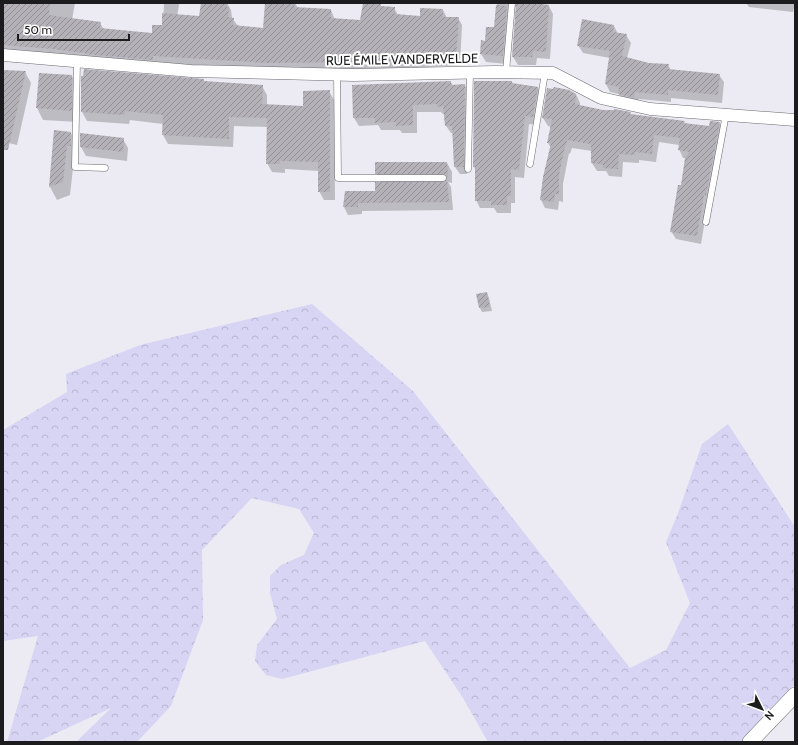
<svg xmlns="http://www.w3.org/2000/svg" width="798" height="745" viewBox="0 0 798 745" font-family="Cabin,sans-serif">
<defs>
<pattern id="forest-crowns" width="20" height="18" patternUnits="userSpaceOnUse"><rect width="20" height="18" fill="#d7d4f4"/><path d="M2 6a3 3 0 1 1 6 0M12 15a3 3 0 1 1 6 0" fill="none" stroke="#b8b5d1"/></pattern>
<pattern id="building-hatch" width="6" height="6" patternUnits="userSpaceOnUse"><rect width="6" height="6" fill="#b5b1b8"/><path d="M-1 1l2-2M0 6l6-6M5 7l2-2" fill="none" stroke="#928f95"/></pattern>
</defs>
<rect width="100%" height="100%" fill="#ecebf3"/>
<path fill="url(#forest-crowns)" d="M312,304L413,391L630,668L666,650L690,603L666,542L677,516L702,444L728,424L795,527V684L758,723L751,742H488L463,698L425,641L282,679L266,675L255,661L257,645L277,619L270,593V576L281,565L304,555L314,533L299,509L252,498L202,550L203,620L171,706L137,742H76L111,708L37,742H7L38,636L3,641V430L67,392L66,374L140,345Z"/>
<g fill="#0003">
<path d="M3,3H75L72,20L100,23L104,30L153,34L163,26L164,3H178L179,5L177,16L200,18L202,3H227L231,10L232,18L238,26L264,29L266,3H295L298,8L331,10L335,20L361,21L364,3L380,4L382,7L394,8L398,15L421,17L443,10L447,18H458L462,25L460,65L357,71L295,70L157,64L3,53Z"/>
<path d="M497,3H540V5L549,6L553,14L550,59L537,58L536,65H518L513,57L517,6L513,8L507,64L486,62L481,54L486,42L495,28Z"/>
<path d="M746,3H795L793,12L749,7Z"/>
<path d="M614,26L618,34L626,35L631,43L627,58L649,64L668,65L671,70L719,75L724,82L722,103L671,98V102L639,99L638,105L623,102L619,94L610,92L606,84L610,58L583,53L578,45Z"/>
<path d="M25,72L31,83L17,145L5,142L3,138V87Z"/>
<path d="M40,74L72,76L78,88V122L43,120L37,108Z"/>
<path d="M205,82L262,86L267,95V105L304,107L329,91L334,100L335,200H324L319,191V171L285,169V173L272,172L267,163L268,127L234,126L233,147L168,144L163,135V124L130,120L129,124L87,121L82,112Z"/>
<path d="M451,82L453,86L465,85L469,93L467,174H460L455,167L453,133H451L446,126L445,114H443L441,112H417V133H402L400,130H381L378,125L359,126L354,118L353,86Z"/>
<path d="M512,82L513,84L538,87L542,95L537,125L529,124L524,178L515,177V203H511V213H497L494,208H480L476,200V171L474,167Z"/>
<path d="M576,94L580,103V106L602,111L630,113L631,115L684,122L686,125L710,127L719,123L724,131L708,202L701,244L676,239L671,231L682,186L686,158H683L679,149V145L659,142L656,162L639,160V163L623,162L622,177L609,176L606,171H597L592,163V151L572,148L570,154L569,153L563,184V202L559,201L558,210L545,208L541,200L551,148L548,143L552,127L548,126L543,118Z"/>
<path d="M55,131L71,133L78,147V159H74L70,195L57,200L50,187Z"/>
<path d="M123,139L128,148L127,161L86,156L81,147Z"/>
<path d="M447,163L452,172V183L448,182L451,187L453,210L362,211V214L348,215L344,207L376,192L382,184L376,173Z"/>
<path d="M487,293L489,298L492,311L482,312L480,308Z"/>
</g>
<g fill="url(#building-hatch)">
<path d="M3,3H50L49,15L101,22L100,28L152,33V25H162V13L199,16L201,3H227V7H229L228,17L234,18L233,25L263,28L265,3H295L294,7L331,9V18L360,20L363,3H381V6L395,7V14L420,16V8L443,9V17H459L456,58L352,64V62L267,63L153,56V60L85,54L86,53L75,52L53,49L3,45Z"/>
<path d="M516,3H535L549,5L546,52L533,51L532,57H512Z"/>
<path d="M496,5L507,6L503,56L480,54L481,40L485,41L486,27H494Z"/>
<path d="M582,19L614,25L613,32L627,34L622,56L649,63L669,64L668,69L720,74L718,95L668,90V95L635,92L634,98L618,94L619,87L605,84L610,51L577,46Z"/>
<path d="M84,69L204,79V81L263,85L262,104L303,106V91L330,90V192H318V162L280,161V164H266L267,118L229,117V139L162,135L163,115L125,111V115L81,112V76H83Z"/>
<path d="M3,70L26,71L8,150H3Z"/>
<path d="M39,73L72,75V111L36,108Z"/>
<path d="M451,81V85L465,84L464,167H454L452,126H445L443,106L437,107V104L413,105V125L396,126V122L375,123V118H353L352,85Z"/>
<path d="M474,81H512V83L538,87L533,117L525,116L519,170L511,169V196H507V205H491V201H475V167H473Z"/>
<path d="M554,87L569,90L576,94L575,104L603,110H614V109L631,112L630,114L685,121L684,123L709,126L710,121L720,122L706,195H704L697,236L670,232L678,185H681L685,158L689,152L678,150L680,138L654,135L652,154L635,152V155L619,154L618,169L603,168V165H601V164L591,163V145L590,144L567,140L566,146H565L559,175V194H555L554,202L540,200L543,177L551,143H547L552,119L542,118L547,88L553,89Z"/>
<path d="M54,130L71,132V146H67L63,182L49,187Z"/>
<path d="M80,133L124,138L123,152L80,147Z"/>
<path d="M375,162H447L448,175L447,177L446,174H375Z"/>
<path d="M447,179L449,202L358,203V207H343L345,191H375V182H446Z"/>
<path d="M487,292L490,307L479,308L476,294Z"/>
</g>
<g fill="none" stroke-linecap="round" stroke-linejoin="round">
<defs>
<g id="service">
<path d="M77,62L75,167L105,168"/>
<path d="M506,72L512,3"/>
<path d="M337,75L338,178H443"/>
<path d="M530,164L545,73"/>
<path d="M468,169L470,72"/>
<path d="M706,222L726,114"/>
</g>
<path id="minor" d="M3,55L191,71L354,75L495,72L553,73L601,98L650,109L795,120"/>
<path id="tertiary" d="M750,742L795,695"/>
</defs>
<use href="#service" stroke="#6a6a70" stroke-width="7"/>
<use href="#minor" stroke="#6a6a70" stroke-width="13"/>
<use href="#tertiary" stroke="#6a6a70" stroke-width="16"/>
<use href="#service" stroke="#fff" stroke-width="6"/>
<use href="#minor" stroke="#fff" stroke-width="12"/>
<use href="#tertiary" stroke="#fff" stroke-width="15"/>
</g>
<g text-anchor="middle" stroke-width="4" stroke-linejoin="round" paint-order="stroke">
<g font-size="13" fill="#1c1c1e" stroke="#fff">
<text transform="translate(402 59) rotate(-1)" y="5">RUE ÉMILE VANDERVELDE</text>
</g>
</g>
<rect width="798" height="745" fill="none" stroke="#1c1c1e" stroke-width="8"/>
<g transform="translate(762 709) rotate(132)" stroke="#ffffff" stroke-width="3" paint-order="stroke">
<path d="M0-3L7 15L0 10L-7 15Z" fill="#1c1c1e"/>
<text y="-6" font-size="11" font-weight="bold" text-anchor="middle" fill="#1c1c1e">N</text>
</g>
<path d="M18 34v6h111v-6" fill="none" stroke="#1c1c1e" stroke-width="2"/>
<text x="24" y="34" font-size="12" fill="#1c1c1e" stroke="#ffffff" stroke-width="3" paint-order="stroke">50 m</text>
</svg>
